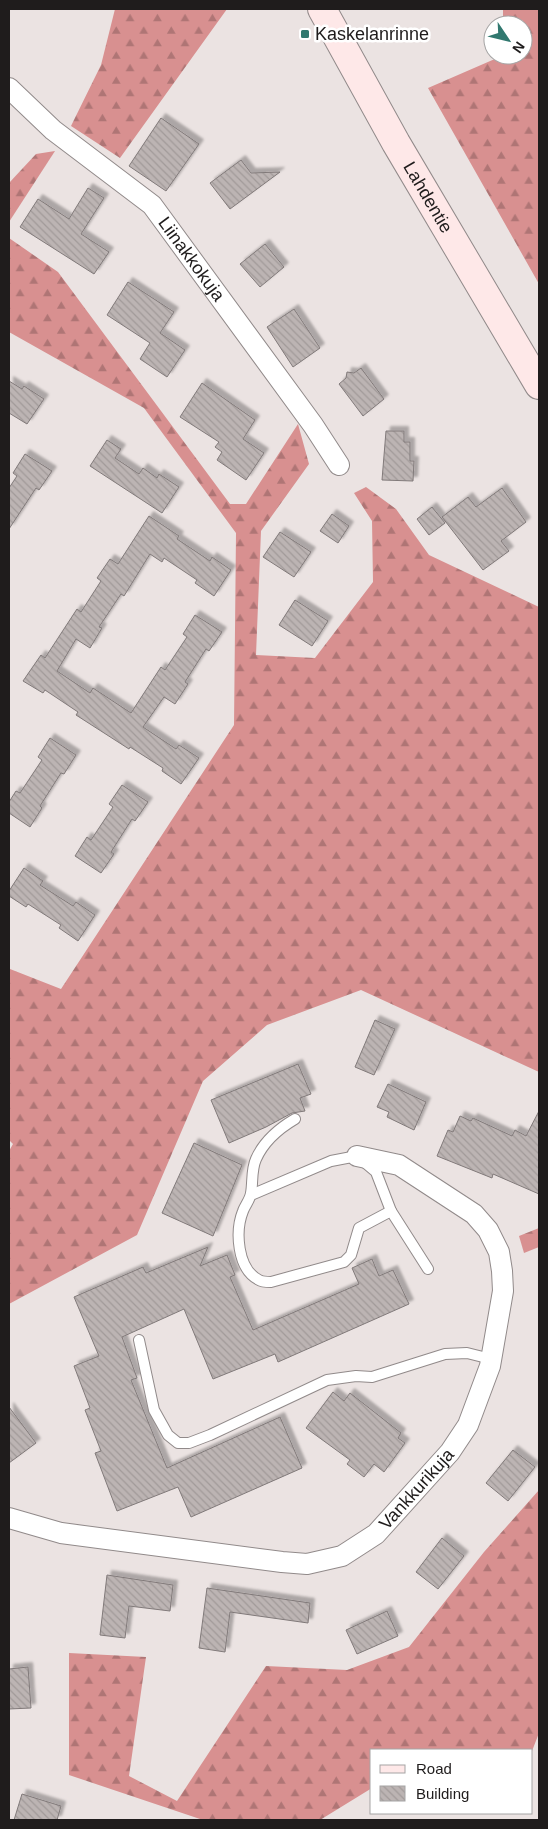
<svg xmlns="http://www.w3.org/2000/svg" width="548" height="1829" viewBox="0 0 548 1829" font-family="Arial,sans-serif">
<defs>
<pattern id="forest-firs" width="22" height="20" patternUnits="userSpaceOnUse" patternTransform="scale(1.25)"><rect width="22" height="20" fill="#d89090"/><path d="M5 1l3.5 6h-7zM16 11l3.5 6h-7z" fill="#af7575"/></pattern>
<pattern id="building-back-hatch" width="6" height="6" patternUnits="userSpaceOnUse" patternTransform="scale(1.25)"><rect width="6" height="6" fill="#bcb4b3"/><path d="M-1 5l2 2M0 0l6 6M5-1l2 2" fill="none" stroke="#a19a99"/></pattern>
<filter id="shadow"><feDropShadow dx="4.5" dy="-4.5" stdDeviation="1" flood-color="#0004"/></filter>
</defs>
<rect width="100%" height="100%" fill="#ebe3e2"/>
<g fill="url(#forest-firs)">
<path d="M115,9H227L120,158L71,126L101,65Z"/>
<path d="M503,9H539V284L428,88L504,55H523V25H503Z"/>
<path d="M55,151L9,222V183L36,154Z"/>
<path d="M9,238L58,272L230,504H246L298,424L309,464L261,531L256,655L315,658L373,582L372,521L354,493L366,487L396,509L429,555L539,607V1072L361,990L267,1025L203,1081L137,1235L9,1304V1151L13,1144L9,1140L10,969L61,989L234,725L236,533L144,408L9,332Z"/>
<path d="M539,1228V1247L524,1253L519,1236Z"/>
<path d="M539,1490V1733L532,1751L372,1750V1788L320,1820H203L69,1775V1653L146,1657L129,1776L177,1801L266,1666L347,1670L409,1647L484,1552Z"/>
</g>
<g fill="url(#building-back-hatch)" stroke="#817a7a" filter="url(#shadow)">
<path d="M161,118L199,144L166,191L129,166Z"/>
<path d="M241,160L251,173L280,172L230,209L210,183Z"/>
<path d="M88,188L104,198L81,234L109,252L94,274L20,227L38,199L69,219Z"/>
<path d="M265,244L284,267L260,287L240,264Z"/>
<path d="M128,282L174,312L160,333L185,350L167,377L140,359L150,343L107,315Z"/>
<path d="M294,309L320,348L293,367L267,327Z"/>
<path d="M361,368L384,399L363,416L339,384L346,378L347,372L354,373Z"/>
<path d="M9,381L22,389L24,386L44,399L27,424L9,413Z"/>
<path d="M202,383L255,420L243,439L264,453L246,480L217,460L222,452L215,447L219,442L180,417Z"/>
<path d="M386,431H404V442H410V461H414L413,481L382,480Z"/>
<path d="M107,440L121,449L115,458L139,474L143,468L157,478L159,474L179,487L162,513L90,466Z"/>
<path d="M25,454L52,471L39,490L36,488L9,529V488L17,476L13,473Z"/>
<path d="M502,488L526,522L501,541L509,551L483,570L442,517L468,497L476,507Z"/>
<path d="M432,507L445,523L429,535L417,519Z"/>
<path d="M332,514L349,526L338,543L320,531Z"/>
<path d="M149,516L179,536L177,539L210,561L212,557L231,570L214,596L195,583L197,580L164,558L162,562L150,554L124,596L121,594L99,627L102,628L90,648L76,639L57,671L90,693L93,688L131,713L161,667L165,670L187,637L183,634L195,615L222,632L209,651L206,649L185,682L188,684L175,704L164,697L143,727L176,749L179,745L199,758L181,784L162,771L163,768L130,747L129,749L76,715L78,712L45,690L43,693L23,681L41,655L45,658L77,609L81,612L101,581L97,578L110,559L118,564Z"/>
<path d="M280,532L311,552L294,577L263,557Z"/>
<path d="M295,600L328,621L312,646L279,625Z"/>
<path d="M50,738L76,755L64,774L61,773L40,806L42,808L30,827L9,813V802L16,791L20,793L42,760L38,757Z"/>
<path d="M122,785L148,802L135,821L132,819L111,852L114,854L101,873L75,856L87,837L91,840L113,807L109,804Z"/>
<path d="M24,868L43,881L40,885L73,906L76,902L95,915L78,941L59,928L61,925L28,904L26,907L9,896V891Z"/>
<path d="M375,1020L395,1029L374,1075L355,1067Z"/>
<path d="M298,1064L311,1094L300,1098L305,1111L292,1113L266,1127L229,1143L211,1100Z"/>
<path d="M388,1084L426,1102L414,1130L387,1117L389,1112L377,1107Z"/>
<path d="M539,1111V1194L493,1174L492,1178L437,1156L448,1130L453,1132L460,1116L471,1121L473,1118L512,1136L515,1130L526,1136Z"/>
<path d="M194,1143L242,1165L213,1236L162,1213Z"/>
<path d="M208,1247L200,1266L227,1255L235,1275L230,1277L253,1330L359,1284L352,1268L372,1259L379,1276L393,1270L409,1304L278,1362L275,1354L213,1379L184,1309L122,1337L137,1378L131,1380L167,1468L280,1417L302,1468L191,1517L178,1487L117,1511L95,1453L101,1451L85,1410L90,1408L74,1366L99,1356L74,1297L143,1267L146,1273Z"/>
<path d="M333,1392L344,1401L350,1393L401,1433L398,1438L405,1443L384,1472L374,1464L364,1477L347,1464L350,1460L306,1428Z"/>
<path d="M9,1407L36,1443L9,1463Z"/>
<path d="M513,1450L535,1467L508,1501L486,1483Z"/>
<path d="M442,1538L464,1556L438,1589L416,1572Z"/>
<path d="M107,1575L173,1585L170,1611L129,1606L125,1638L100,1635Z"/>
<path d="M207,1588L310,1603L308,1623L230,1612L225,1652L199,1648Z"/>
<path d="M387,1611L398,1636L357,1654L346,1630Z"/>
<path d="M28,1667L31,1708L9,1709V1669Z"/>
<path d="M22,1794L61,1806L57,1820H14Z"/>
</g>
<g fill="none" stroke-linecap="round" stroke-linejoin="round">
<defs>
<g id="service">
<path d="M295,1119C278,1129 264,1141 256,1159C251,1170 253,1183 251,1193C250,1200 245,1205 243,1211C235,1231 237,1269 259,1280C262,1282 268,1282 271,1282L344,1262L351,1255L359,1228L391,1211L428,1269"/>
<path d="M251,1195L331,1161L357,1156L376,1172L391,1211"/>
<path d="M139,1340L154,1410L168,1435L178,1443H189L210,1435L327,1380L356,1376L372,1377L445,1354L467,1353L491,1359"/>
</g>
<g id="minor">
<path id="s1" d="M9,88L53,130L152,205L313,425L339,465"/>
<path id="s2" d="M9,1518L61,1533L282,1562L307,1564L342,1556L376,1534L450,1452L468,1425L490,1366L503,1291L502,1271L499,1252L488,1230L474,1214L399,1165L357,1156"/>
</g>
<g id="secondary">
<path id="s3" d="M322,9L396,143L539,385"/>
</g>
</defs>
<use href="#service" stroke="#918a8a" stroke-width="12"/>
<use href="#minor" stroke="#918a8a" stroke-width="22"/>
<use href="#secondary" stroke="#918a8a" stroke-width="30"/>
<use href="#service" stroke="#fff" stroke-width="10"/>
<use href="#minor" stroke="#fff" stroke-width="20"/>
<use href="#secondary" stroke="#fee8e8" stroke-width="28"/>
</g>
<rect fill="#31786f" stroke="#fff" stroke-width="2" x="300" y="29" width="10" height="10" rx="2.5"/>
<g text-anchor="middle" stroke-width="5" stroke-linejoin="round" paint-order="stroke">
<g font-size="18" fill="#1f1c1c" stroke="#fff" text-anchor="start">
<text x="315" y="40">Kaskelanrinne</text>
</g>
<g font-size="18" fill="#1f1c1c" stroke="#fff">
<text dy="6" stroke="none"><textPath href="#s3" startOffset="216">Lahdentie</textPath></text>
<text dy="6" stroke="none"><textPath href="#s1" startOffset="252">Liinakkokuja</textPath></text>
<text dy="6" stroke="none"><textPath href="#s2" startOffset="439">Vankkurikuja</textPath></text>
</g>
</g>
<rect width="548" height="1829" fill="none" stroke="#1f1c1c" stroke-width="20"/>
<rect x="370" y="1749" width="162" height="65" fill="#ffffff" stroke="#a5a4a4"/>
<rect x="380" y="1765" width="25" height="8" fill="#fee8e8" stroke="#a5a4a4"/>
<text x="416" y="1774" font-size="15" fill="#1f1c1c">Road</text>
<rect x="380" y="1786" width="25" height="15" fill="url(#building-back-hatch)" stroke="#a5a4a4"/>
<text x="416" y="1799" font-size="15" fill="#1f1c1c">Building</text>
<g transform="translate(508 40) rotate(125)"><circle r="24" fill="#ffffff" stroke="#a5a4a4"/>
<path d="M0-4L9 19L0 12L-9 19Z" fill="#31786f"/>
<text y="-8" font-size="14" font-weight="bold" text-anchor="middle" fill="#1f1c1c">N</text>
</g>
</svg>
